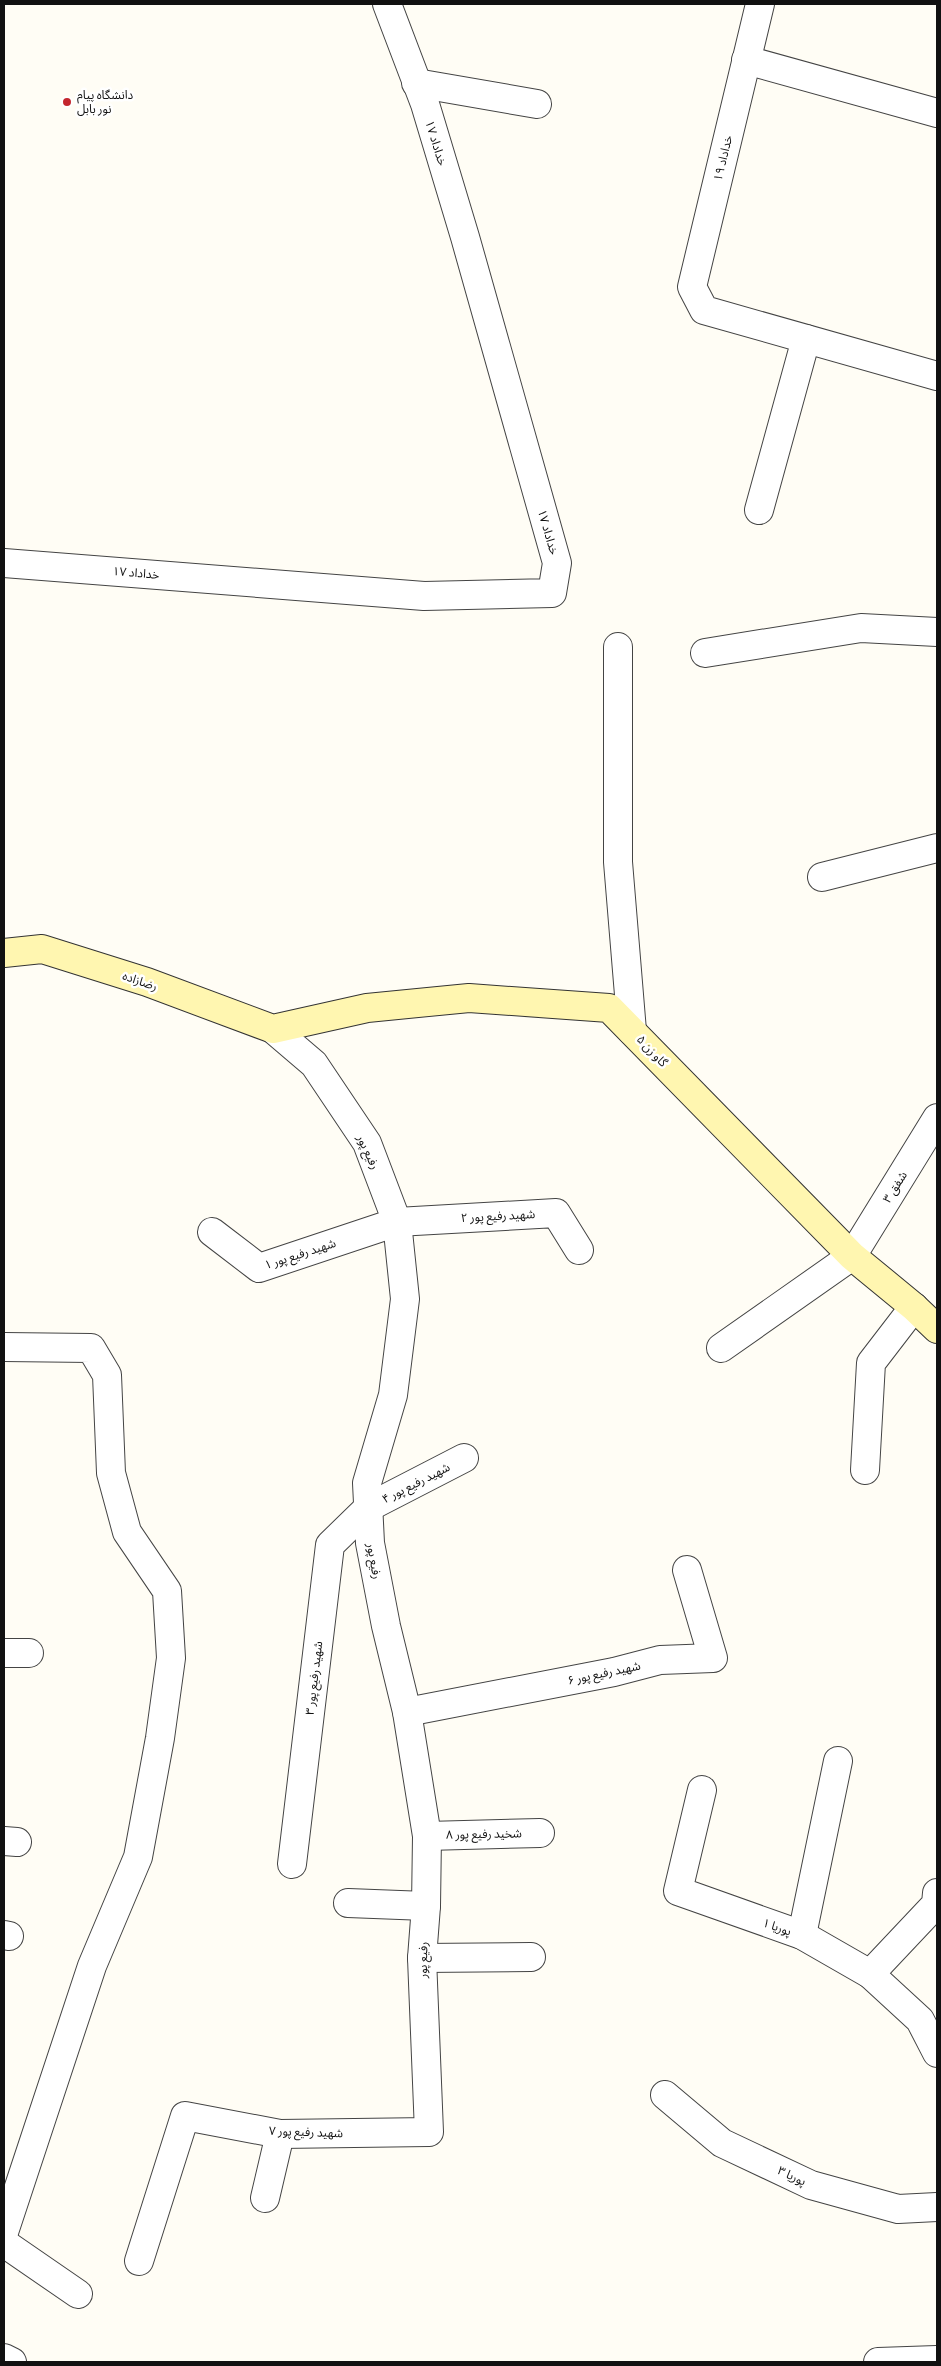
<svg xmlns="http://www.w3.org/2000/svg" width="941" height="2366" viewBox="0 0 941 2366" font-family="Bitter,'Noto Sans Arabic',serif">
<rect width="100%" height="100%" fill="#fffdf5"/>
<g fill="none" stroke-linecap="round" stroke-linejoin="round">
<defs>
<g id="street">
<path d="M760,4L692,287L704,310L937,376"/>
<path d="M746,60L937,113"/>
<path d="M416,83L537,104"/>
<path d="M759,510L806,339"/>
<path d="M4,563L424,596L552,593L557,563L465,237L425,104L387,4"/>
<path d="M618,647V862L632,1031"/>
<path d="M705,653L861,628L937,632"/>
<path d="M822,877L937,848"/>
<path d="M212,1232L259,1268L397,1222L556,1213L579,1250"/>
<path d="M4,1347L91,1348L107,1375L111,1473L127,1532L167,1591L171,1658L160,1738L138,1857L92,1966L4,2232"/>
<path d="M721,1348L852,1256L937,1118"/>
<path d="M865,1470L871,1363L914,1307"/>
<path d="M4,1653H29"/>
<path d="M407,1712L614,1672L660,1660L713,1658L687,1570"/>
<path d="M702,1790L678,1891L802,1935L870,1974L920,2020L937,2053"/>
<path d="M427,1836L540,1833"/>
<path d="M4,1841L17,1842"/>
<path d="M292,1864L330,1545L369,1507L464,1458"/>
<path d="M348,1903L426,1906"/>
<path d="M4,1935L9,1936"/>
<path d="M802,1935L838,1761"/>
<path d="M422,1958L531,1957"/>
<path d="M870,1974L936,1904L937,1893"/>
<path d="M665,2095L722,2143L811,2185L898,2209L937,2207"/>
<path d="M265,2198L280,2134"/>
<path d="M4,2243L78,2294"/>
<path d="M139,2261L185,2116L280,2134L429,2132L422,1958L426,1906L427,1836L407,1712L386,1626L370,1543L367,1483L393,1395L405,1299L397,1222L367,1143L314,1064L273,1029"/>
<path d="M4,2358L12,2362"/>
<path d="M878,2362L937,2360"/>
</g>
<path id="secondary" d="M4,953L42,949L147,982L273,1029L367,1008L469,998L609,1008L852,1256L914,1307L937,1329"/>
</defs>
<use href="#street" stroke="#444" stroke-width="30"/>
<use href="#secondary" stroke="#333" stroke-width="30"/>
<use href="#street" stroke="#fff" stroke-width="28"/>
<use href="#secondary" stroke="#fff6b0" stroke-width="28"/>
</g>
<circle fill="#c4262e" stroke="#fff" stroke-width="2" cx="67" cy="102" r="5"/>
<g text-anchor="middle" stroke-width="5" stroke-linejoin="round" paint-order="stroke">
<g font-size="12" fill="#111" stroke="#fff" text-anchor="start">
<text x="77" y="99">دانشگاه پیام<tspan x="77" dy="14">نور بابل</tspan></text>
</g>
<g font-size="12" fill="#111" stroke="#fff">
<text transform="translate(436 143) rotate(73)" y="4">خداداد ۱۷</text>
<text transform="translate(723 158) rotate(-76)" y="4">خداداد ۱۹</text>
<text transform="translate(548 532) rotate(74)" y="4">خداداد ۱۷</text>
<text transform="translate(136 573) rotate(5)" y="4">خداداد ۱۷</text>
<text transform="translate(140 981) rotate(19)" y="4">رضازاده</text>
<text transform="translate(652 1051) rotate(46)" y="4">گاو زن ۵</text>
<text transform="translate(368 1152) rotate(65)" y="4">رفیع پور</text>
<text transform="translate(895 1187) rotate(-58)" y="4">شفق ۳</text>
<text transform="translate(498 1216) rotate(-3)" y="4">شهید رفیع پور ۲</text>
<text transform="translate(300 1254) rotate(-18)" y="4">شهید رفیع پور ۱</text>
<text transform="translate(416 1483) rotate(-27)" y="4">شهید رفیع پور ۴</text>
<text transform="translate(374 1561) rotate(80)" y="4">رفیع پور</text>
<text transform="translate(604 1673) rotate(-12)" y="4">شهید رفیع پور ۶</text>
<text transform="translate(314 1678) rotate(-83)" y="4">شهید رفیع پور ۳</text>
<text transform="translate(484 1834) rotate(-1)" y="4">شخید رفیع پور ۸</text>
<text transform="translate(777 1927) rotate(19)" y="4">پوریا ۱</text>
<text transform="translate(423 1960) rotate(-89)" y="4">رفیع پور</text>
<text transform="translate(306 2132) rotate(2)" y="4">شهید رفیع پور ۷</text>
<text transform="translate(792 2176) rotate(25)" y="4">پوریا ۳</text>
</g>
</g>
<rect width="941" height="2366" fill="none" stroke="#111111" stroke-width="10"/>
</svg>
